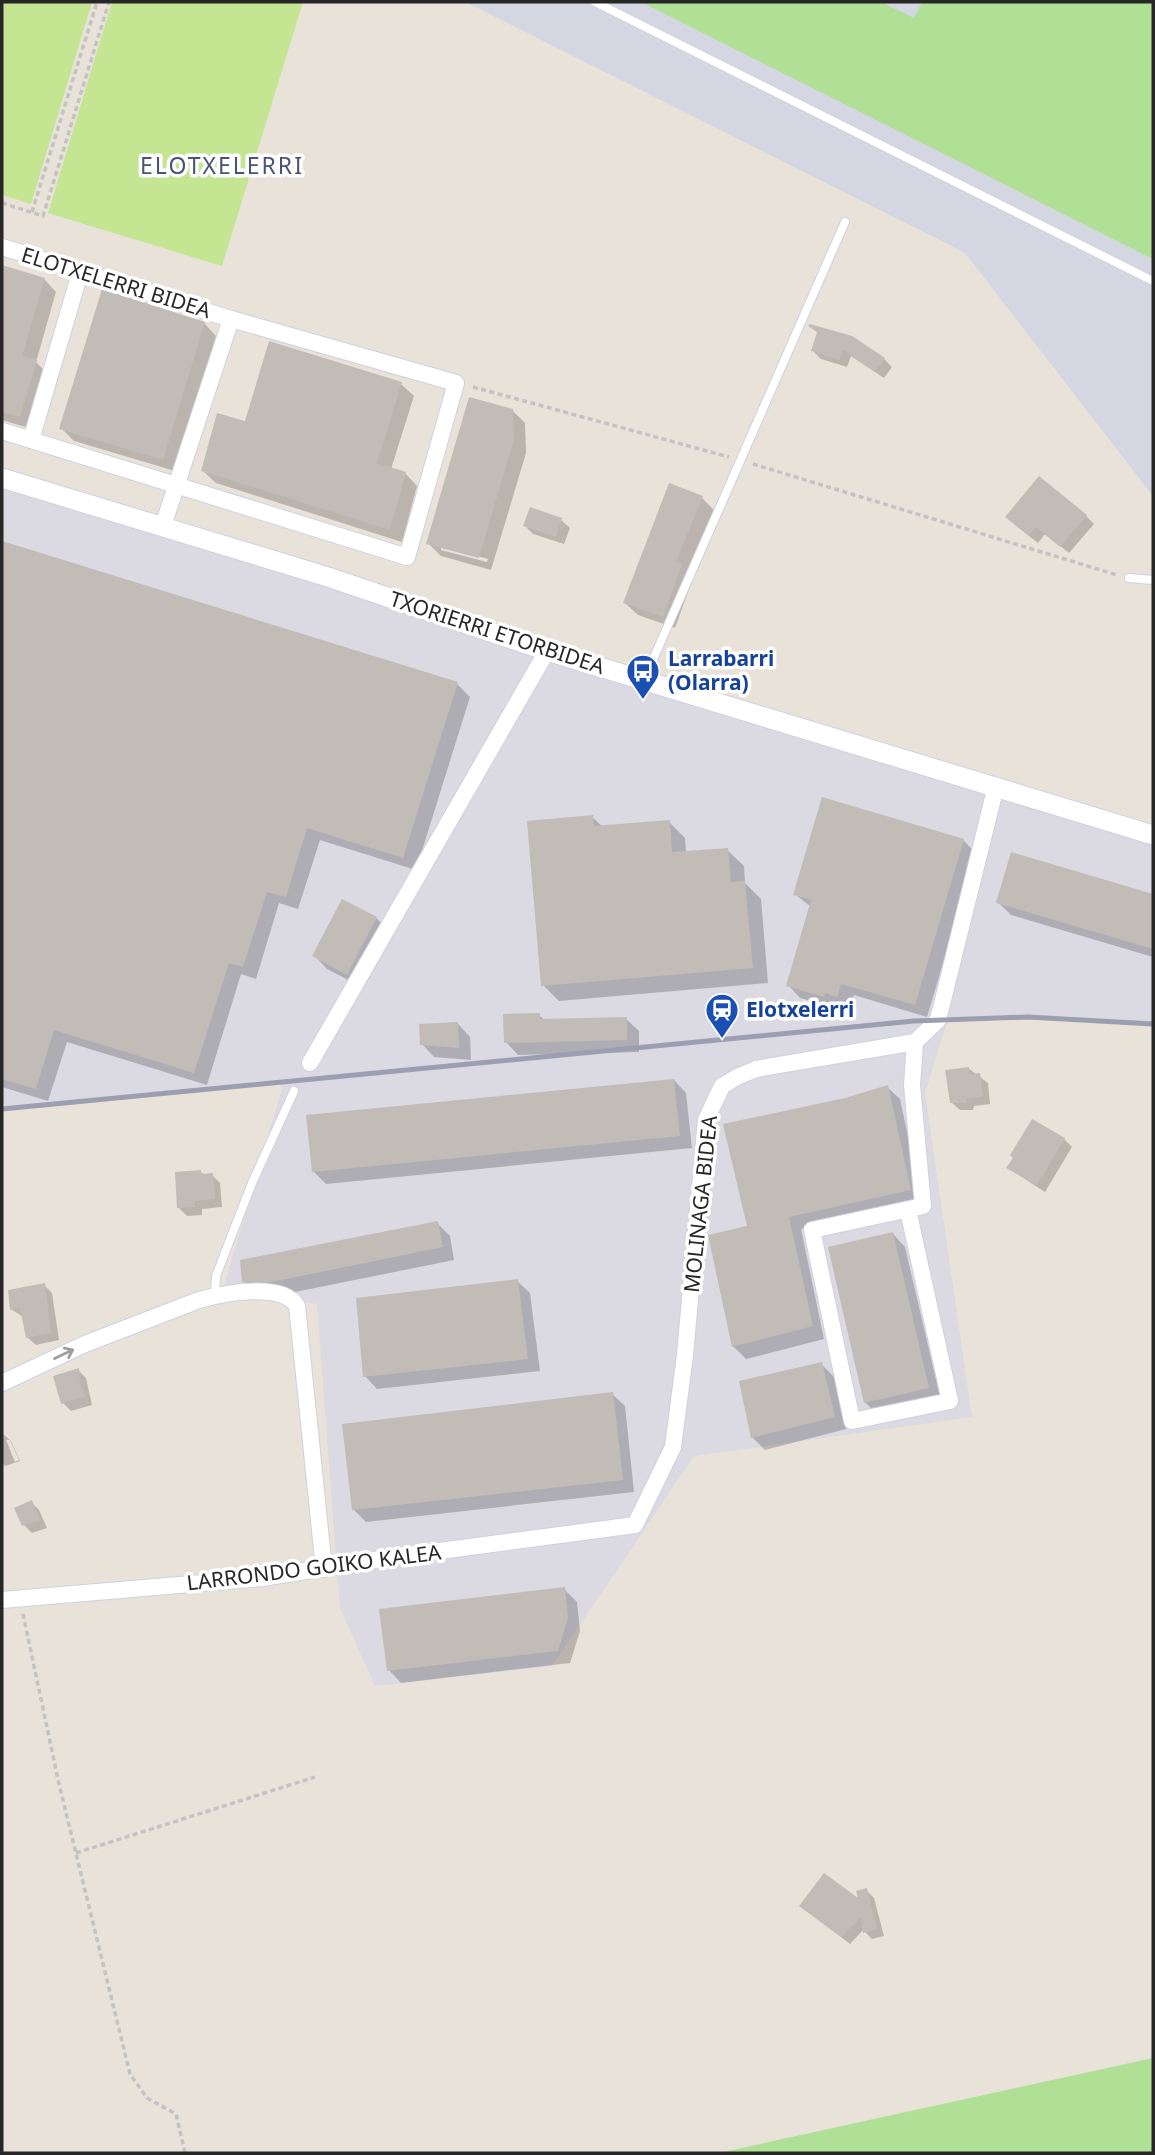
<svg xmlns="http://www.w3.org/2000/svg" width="1155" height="2155" viewBox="0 0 1155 2155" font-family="'Noto Sans',sans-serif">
<rect width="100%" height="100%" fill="#e9e2d9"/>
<path fill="#dbd9e1" d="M2,487L1153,838V1027L1066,1016L948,1019L925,1093L972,1417L694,1456L552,1666L375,1686L340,1608L317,1304L224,1286L284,1082L2,1109Z"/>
<path fill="#d4d7e2" d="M466,2H1153V496L965,253Z"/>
<g fill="#b0df96">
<path d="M641,2H881L914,18L922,2H1153V259Z"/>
<path d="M1153,2058V2153H719Z"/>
</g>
<g fill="#c4e692">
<path d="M2,2H92L31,204L2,195Z"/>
<path d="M112,2H303L222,266L48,213Z"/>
</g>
<g fill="#0003" fill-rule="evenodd">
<path d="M2,267L44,279L56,292L36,362L49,375L32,429L2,420Z"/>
<path d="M204,323L216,336L175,471L74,441L61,428Z"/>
<path d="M811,326L884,359L892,367L884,378L851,356L847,367L821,359L813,351L819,334Z"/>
<path d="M401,384L414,396L391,469L405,473L417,486L402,542L216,483L203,471L246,424Z"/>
<path d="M512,410L525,423L526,453L491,570L441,556L428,543ZM441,546L488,559L487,562L441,550Z"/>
<path d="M702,498L714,510L689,574L693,578L675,628L638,615L625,603Z"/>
<path d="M531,510L561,520L570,528L564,544L533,534L525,526Z"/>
<path d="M1086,516L1094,524L1069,553L1045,534L1038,543L1015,525Z"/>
<path d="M2,543L457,684L470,697L416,870L320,840L298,909L279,903L256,979L241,974L207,1085L67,1042L48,1101L2,1087Z"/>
<path d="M592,817L603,827L669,822L685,838L686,853L727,850L744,866L745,883L761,899L768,983L559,1001L543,985Z"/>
<path d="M963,840L976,853L927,1017L854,995L850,1008L837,1004L836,1008L800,998L788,985L811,907L795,894Z"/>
<path d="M1012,855L1153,896V957L1011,915L998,902Z"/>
<path d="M376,918L389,930L360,986L327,969L315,956Z"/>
<path d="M539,1015L545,1021L626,1019L639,1031V1052L518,1055L506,1042Z"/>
<path d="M458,1024L470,1037L471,1060L434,1057L422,1044Z"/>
<path d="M968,1068L988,1083L990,1104L974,1106L973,1110H960L951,1102Z"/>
<path d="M674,1080L686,1093L692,1148L326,1184L313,1171Z"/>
<path d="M887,1087L900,1099L922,1202L801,1229L824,1339L746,1359L733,1346L749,1228L846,1099Z"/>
<path d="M1064,1139L1072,1147L1045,1192L1008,1168Z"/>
<path d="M201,1172L204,1175H212L220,1183L222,1207L202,1209V1215L187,1216L179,1208Z"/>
<path d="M437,1223L450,1236L454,1260L285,1294L257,1293L244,1281Z"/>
<path d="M893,1234L905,1247L941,1401L878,1415L865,1402Z"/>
<path d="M517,1281L530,1293L540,1371L377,1389L365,1376Z"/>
<path d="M44,1285L52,1293L59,1340L36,1345L27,1337L23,1317L11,1309Z"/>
<path d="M821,1364L834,1377L846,1429L765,1450L752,1437Z"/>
<path d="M78,1370L86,1378L92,1405L71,1411L63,1403Z"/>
<path d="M612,1394L625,1406L634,1492L366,1522L353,1509Z"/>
<path d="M2,1433L11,1441L20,1461L5,1466L2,1463ZM6,1440H10L19,1460L15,1462Z"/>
<path d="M31,1502L39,1510L47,1528L32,1533L24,1525Z"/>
<path d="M564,1589L577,1602L580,1631L570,1663L401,1683L389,1670Z"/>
<path d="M866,1890L874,1898L884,1936L872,1939L863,1930L850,1944L801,1906L860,1902Z"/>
</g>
<g fill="#c1bcb5">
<path d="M2,265L45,278L22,356L37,360L20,417L2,412Z"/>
<path d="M102,289L205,322L163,460L59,429Z"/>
<path d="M810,324L852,336L885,358L875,372L843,350L839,360L811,351L817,332L808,326Z"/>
<path d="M269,341L402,382L377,463L406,472L390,530L201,471L217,413L245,421Z"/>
<path d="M469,397L513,409L514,439L479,558L426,544Z"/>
<path d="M1039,476L1087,515L1060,547L1036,527L1029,536L1005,517Z"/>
<path d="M669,483L703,496L676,562L682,564L663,617L623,603Z"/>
<path d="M530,507L562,518L556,537L523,526Z"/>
<path d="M2,541L458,682L403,858L307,828L286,897L267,892L243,967L229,963L194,1073L54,1030L36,1089L2,1079Z"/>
<path d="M822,797L964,839L915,1005L841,984L837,997L825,993L824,997L786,986L811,900L793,895Z"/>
<path d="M593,815L594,826L670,820L672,852L728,848L731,882L745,881L753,968L541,986L527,821Z"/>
<path d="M1011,852L1153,894V949L996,903Z"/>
<path d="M342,899L377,917L347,975L312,956Z"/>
<path d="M540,1013V1019L627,1017V1040L504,1043L503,1014Z"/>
<path d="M458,1022L459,1048L420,1045L419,1024Z"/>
<path d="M969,1067V1074L980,1073L983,1097L966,1099V1103H950L945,1070Z"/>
<path d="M674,1079L680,1136L312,1172L306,1115Z"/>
<path d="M888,1085L911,1190L789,1217L813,1326L732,1347L708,1235L747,1226L723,1124L845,1098Z"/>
<path d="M1032,1119L1065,1138L1037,1185L1006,1168L1013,1158L1010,1155Z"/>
<path d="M201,1170V1174L213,1173L215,1199L195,1201V1207L177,1208L175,1172Z"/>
<path d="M438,1221L443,1247L272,1282H242L240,1260Z"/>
<path d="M893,1232L929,1388L864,1403L828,1247Z"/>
<path d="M518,1279L528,1359L363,1377L356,1298Z"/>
<path d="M45,1283L51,1333L26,1338L20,1308L10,1310L8,1290Z"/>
<path d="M822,1362L835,1417L751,1438L739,1381Z"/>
<path d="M79,1368L80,1383L86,1397L61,1404L53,1376Z"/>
<path d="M613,1392L623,1480L352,1510L342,1424Z"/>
<path d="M32,1500L40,1520L22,1526L14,1508Z"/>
<path d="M565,1587L568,1618L558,1651L387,1671L379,1609Z"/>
<path d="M824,1873L858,1898L856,1891L867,1888L877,1929L863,1933L861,1918L841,1937L799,1906Z"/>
</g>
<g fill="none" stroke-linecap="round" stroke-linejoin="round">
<defs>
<g id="service">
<path d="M595,2L1153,281"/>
<path d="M1129,578L1153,580"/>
<path d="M644,680L845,222"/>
<path d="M215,1295L216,1276L252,1183L294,1091"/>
</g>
<g id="minor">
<path d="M2,247L231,319L456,383L407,557L2,431"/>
<path d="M31,440L80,273"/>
<path d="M163,526L231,319"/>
<path d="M310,1063L547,651"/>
<path d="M908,1210L950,1401L852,1421L812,1230L923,1206L912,1085L915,1042"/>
<path d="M2,1383L85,1344L199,1300C224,1293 282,1282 297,1306L324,1569"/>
<path d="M2,1600L262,1578L387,1558L635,1525L673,1447L685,1355L706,1120L722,1086L737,1077L756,1069L915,1042L938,1020L996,786"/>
</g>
<path id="tertiary" d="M2,478L328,577L547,651L1153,835"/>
</defs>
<use href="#service" stroke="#ced2e0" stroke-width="10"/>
<use href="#minor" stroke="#ced2e0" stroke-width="18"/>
<use href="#tertiary" stroke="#ced2e0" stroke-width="21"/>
<g stroke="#c3c3c3" stroke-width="3.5" stroke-dasharray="5 3.5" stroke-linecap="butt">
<path d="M2,203L43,216L109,2"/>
<path d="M32,212L97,2"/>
<path d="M473,387L729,457"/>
<path d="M753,464L1117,575"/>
<path d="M23,1614L59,1784L130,2074L147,2098L176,2114L185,2153"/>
<path d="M76,1853L315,1777"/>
</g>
<use href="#service" stroke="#fff" stroke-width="8"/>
<use href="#minor" stroke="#fff" stroke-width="16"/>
<use href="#tertiary" stroke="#fff" stroke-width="19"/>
<path stroke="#9c9fb1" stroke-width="5" d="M2,1109L914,1021L1028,1017L1153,1024"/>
</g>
<defs><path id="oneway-shaft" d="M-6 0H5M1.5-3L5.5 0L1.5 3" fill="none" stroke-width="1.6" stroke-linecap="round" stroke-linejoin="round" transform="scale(1.75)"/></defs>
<use stroke="#9e9e9e" href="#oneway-shaft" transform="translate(64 1354) rotate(-25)"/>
<defs>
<symbol id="bus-pin" viewBox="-11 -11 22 30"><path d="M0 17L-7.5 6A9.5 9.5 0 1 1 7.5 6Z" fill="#1a4fb4" stroke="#fff"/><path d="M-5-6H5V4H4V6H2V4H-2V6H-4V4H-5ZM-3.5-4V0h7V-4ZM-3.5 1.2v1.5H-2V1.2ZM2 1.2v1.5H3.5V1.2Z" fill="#fff"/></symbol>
<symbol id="station-pin" viewBox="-11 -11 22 30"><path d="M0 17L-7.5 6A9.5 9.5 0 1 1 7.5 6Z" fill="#1a4fb4" stroke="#fff"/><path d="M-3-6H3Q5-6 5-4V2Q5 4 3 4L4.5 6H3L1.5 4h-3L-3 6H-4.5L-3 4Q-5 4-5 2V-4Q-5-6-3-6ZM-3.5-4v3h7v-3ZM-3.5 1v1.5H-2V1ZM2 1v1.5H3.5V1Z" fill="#fff"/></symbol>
</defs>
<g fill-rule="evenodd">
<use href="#bus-pin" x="624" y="652" width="38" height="52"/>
<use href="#station-pin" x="703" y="991" width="38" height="52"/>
</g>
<g text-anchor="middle" stroke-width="7" stroke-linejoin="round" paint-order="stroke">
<g font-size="21" fill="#272727" stroke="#fff">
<text transform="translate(116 283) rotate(17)" y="7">ELOTXELERRI BIDEA</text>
<text transform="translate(497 633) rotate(18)" y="7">TXORIERRI ETORBIDEA</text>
<text transform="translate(701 1204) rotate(-84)" y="7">MOLINAGA BIDEA</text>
<text transform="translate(314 1568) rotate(-7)" y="7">LARRONDO GOIKO KALEA</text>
</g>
<g font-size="21" font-weight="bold" fill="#164399" stroke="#fff" text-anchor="start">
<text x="668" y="666">Larrabarri<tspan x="668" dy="24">(Olarra)</tspan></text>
<text x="746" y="1017">Elotxelerri</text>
</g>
<g font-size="23" letter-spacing="2" fill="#4a5275" stroke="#fff">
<text x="222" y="174">ELOTXELERRI</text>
</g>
</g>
<rect width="1155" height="2155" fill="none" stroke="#272727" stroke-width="7"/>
</svg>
